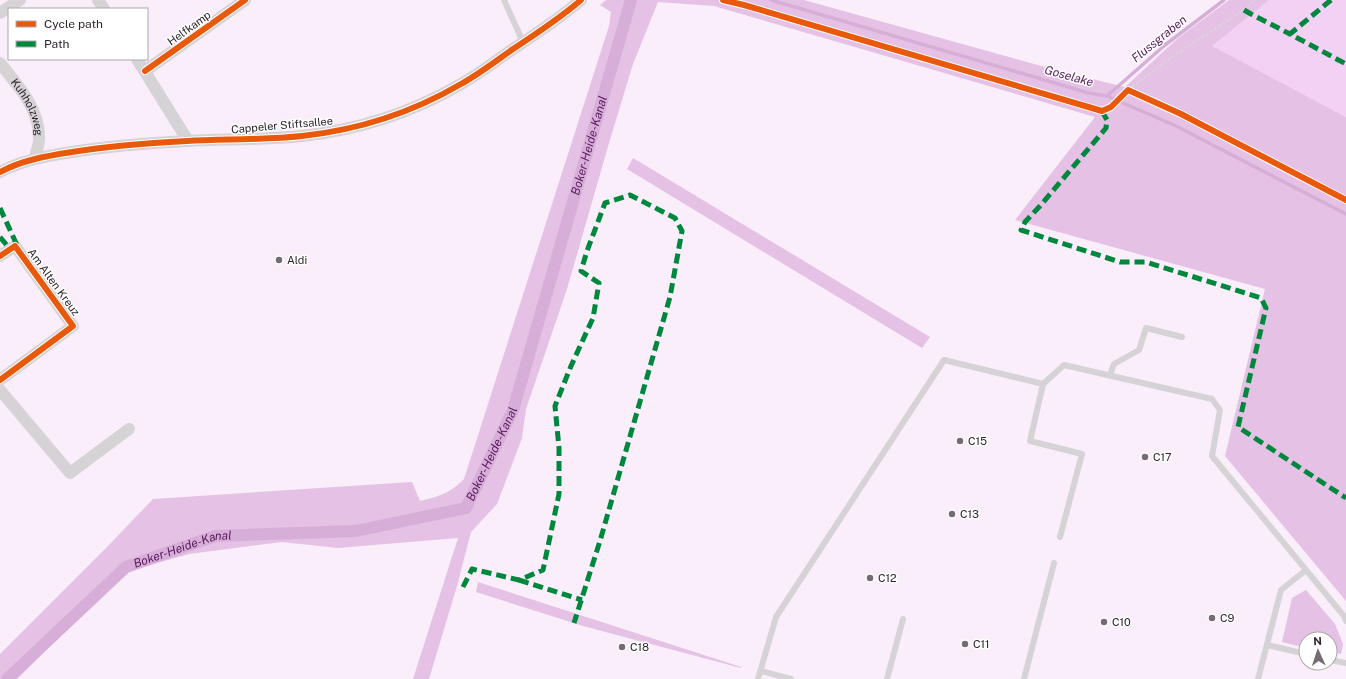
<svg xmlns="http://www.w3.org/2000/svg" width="1346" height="679" viewBox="0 0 1346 679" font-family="'Public Sans',sans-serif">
<rect width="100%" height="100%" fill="#f9eef9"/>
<path fill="#f3d1f4" d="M1269,0H1346V117L1211,46Z"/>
<g fill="#e4c1e5">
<path d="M606,0H804L1063,72L1125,87L1178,38L1229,0H1269L1212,46L1346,117V601L1225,456L1265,289L1015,220L1095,117L714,6L658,2L633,64L609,143L567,289L526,409L522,438L497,504L471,532L457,586L429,679H413L458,538L338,548L282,542L189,554L125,572L17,679H0V654L109,545L153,499L412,482L420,501C440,496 449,494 464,479L609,26L611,12L600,5Z"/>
<path d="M633,158L930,337L922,348L627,169Z"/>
<path d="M478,582L741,667V668L583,626L476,592Z"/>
<path d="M1306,590L1335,624L1343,644L1341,654L1330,652V639H1306V648L1282,642L1292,598Z"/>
</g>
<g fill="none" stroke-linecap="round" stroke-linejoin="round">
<g stroke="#d7aed8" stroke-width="3.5">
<path d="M771,0L1089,93L1107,96L1176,126L1346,214"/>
<path d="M1107,96L1165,45L1224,0"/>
</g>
<path stroke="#d7aed8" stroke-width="12" id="s1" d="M7,679L126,567L215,536L356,531L466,508L513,410L631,0"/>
<path stroke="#d9d5d9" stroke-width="2" stroke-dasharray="3 2" stroke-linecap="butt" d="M1128,90L1176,54L1241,12L1255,0"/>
<g stroke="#d6d3d6" stroke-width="6">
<path d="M504,0L523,42"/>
<path d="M1110,375L1114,364L1139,350L1146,328L1182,337"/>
<path d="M1060,537L1082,454L1030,441L1043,384L1064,365L1212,399L1220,410L1212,456L1344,616L1346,621"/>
<path d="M1267,645L1306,654"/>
<path d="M1330,660L1346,663"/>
<path d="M761,671L791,679"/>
<path d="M758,679L776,617L944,360L1043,384"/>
<path d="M887,679L903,619"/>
<path d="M1024,679L1054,563"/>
<path d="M1258,679L1281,590L1306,570"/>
</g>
<g stroke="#d6d3d6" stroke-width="12">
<path d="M98,0L104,9"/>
<path d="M0,13L20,0"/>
<path d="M137,59L188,141"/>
<path id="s2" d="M0,63C17,85 39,107 39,137C40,143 36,151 35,158"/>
<path d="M145,71L245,0"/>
<path d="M0,172C23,160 46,156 72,152C109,146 148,143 187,141C225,139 264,140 302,136C358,130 413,112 461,84C479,74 496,61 513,49C536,34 560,18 581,0"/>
<path d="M0,256L15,246L73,326L0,380"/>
<path d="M0,390L70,473L129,429"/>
</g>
<g stroke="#00873e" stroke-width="5" stroke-dasharray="10 5" stroke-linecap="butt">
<path d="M1331,0L1290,34L1346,64"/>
<path d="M1244,10L1251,14L1290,34"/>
<path d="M1102,111L1107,120L1106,128L1040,206L1025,222L1021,230L1120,262H1146L1261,298L1266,308L1238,427L1346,498"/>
<path d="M0,208L16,243L15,246"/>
<path d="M0,237L10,249"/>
<path d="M519,580L582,600"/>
<path d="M463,587L472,569L519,580L543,570L559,494V448L555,406L571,366L593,318L599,283L581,271L587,251L605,203L630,195L675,218L682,231L670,297L600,541L574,623"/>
</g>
<defs>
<g id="cycleway">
<path d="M723,0L744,5L1102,111L1111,107L1128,90L1181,114L1346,200"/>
<path d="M145,71L245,0"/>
<path d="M0,172C23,160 46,156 72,152C109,146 148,143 187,141C225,139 264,140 302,136C358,130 413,112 461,84C479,74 496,61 513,49C536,34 560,18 581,0"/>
<path d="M0,256L15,246L73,326L0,380"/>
</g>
</defs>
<use href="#cycleway" stroke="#fff" stroke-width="8"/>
<use href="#cycleway" stroke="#e8590c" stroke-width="6"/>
</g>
<g fill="#746b74" stroke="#fff" stroke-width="1.5">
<circle cx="279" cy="260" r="4"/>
<circle cx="960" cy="441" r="4"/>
<circle cx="1145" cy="457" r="4"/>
<circle cx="952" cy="514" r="4"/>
<circle cx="870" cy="578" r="4"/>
<circle cx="1212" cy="618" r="4"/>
<circle cx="1104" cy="622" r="4"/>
<circle cx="965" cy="644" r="4"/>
<circle cx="622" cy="647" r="4"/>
</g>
<g text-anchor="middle" stroke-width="3" stroke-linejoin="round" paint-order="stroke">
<g font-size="11" fill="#2d252d" stroke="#fff">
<text transform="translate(189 28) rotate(-36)" y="4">Helfkamp</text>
<text dy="4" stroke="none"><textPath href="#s2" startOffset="53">Kuhholzweg</textPath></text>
<text transform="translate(282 125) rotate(-5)" y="4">Cappeler Stiftsallee</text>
<text transform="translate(54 282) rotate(54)" y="4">Am Alten Kreuz</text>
</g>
<g font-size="11" fill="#2d252d" stroke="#fff" text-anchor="start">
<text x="287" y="264">Aldi</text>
<text x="968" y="445">C15</text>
<text x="1153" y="461">C17</text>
<text x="960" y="518">C13</text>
<text x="878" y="582">C12</text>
<text x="1220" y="622">C9</text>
<text x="1112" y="626">C10</text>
<text x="973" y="648">C11</text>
<text x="630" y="651">C18</text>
</g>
<g font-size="12" font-style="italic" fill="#57185b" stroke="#fff">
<text transform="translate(1159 39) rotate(-39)" y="4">Flussgraben</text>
<text transform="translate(1069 76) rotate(15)" y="4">Goselake</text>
<text dy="4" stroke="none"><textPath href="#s1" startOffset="895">Boker-Heide-Kanal</textPath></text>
<text dy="4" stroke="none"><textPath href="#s1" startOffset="571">Boker-Heide-Kanal</textPath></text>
<text dy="4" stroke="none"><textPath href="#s1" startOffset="223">Boker-Heide-Kanal</textPath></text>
</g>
</g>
<rect x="8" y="8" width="140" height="52" fill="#ffffff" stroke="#aba8ab"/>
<rect x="16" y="21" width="20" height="6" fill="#e8590c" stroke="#aba8ab"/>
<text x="44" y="28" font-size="12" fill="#2d252d">Cycle path</text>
<rect x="16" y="41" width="20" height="6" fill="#00873e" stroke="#aba8ab"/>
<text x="44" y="48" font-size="12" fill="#2d252d">Path</text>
<g transform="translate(1318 651) rotate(357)"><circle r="19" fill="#ffffff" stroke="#aba8ab"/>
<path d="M0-3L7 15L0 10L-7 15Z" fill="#746b74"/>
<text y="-6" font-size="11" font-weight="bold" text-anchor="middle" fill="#2d252d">N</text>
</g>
</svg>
